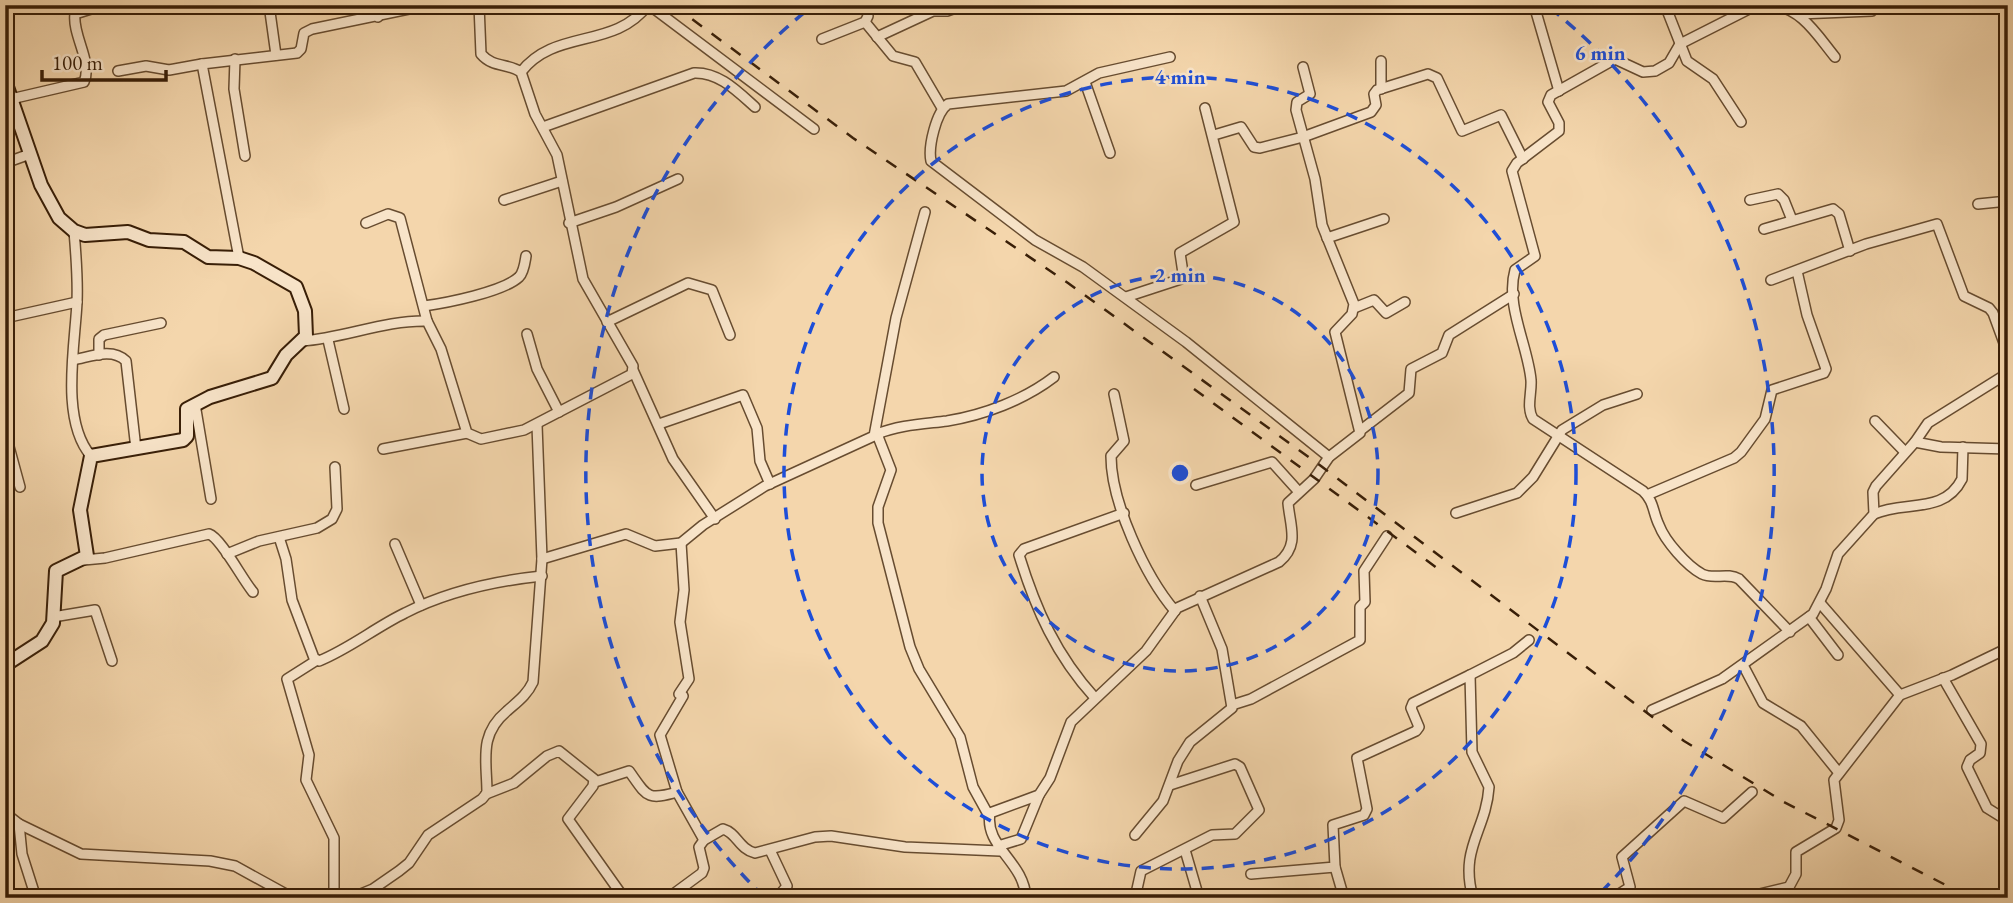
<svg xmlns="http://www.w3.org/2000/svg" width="2013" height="903" viewBox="0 0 2013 903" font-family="'EB Garamond',serif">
<rect width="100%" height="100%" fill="#f4d6ac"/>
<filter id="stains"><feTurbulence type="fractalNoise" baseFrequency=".00286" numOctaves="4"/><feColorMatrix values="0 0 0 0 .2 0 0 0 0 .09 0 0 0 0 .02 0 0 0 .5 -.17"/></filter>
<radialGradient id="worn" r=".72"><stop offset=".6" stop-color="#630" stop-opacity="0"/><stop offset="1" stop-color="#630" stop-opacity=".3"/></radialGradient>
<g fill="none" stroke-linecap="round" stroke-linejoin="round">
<defs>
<g id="street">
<path d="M376,5L378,17"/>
<path d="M649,5L814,129"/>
<path d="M1534,5L1559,91"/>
<path d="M1665,5L1687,61L1713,79L1741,122"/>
<path d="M1757,5L1680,44L1669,63L1655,71L1643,72L1615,59L1551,95L1548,102L1559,123V131L1517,163L1512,171L1535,256L1515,270C1505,305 1528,346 1531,380C1532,393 1526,407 1533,419L1643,491C1654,501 1653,513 1659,525C1665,541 1687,566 1702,574C1714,580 1727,572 1739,579L1790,632"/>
<path d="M1770,5C1801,7 1817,35 1835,57"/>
<path d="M270,12L276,55"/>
<path d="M1799,14L1872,11"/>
<path d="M865,22L893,56L915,62L942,108"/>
<path d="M877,37L933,11H947L964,5"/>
<path d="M822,39L865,22L868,16L866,5"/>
<path d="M1170,57L1099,73L1066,91L948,104C936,112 928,147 931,161L1035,240L1083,267L1186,342L1329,457"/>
<path d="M235,59L234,89L245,156"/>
<path d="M1381,61V89"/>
<path d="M118,71L146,66L169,70L202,64"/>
<path d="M521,72C555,28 614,50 648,5"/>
<path d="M1085,82L1110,153"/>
<path d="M11,99L84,82C93,62 72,35 75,14L104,5"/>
<path d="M543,127L694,73C719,72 737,91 755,107"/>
<path d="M1214,135L1241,127L1254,147L1260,148L1303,137L1371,112L1376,105L1374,94L1377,90L1428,74L1437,78L1462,131L1501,115L1523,159"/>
<path d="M5,163L30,154"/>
<path d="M504,200L562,181"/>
<path d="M1750,200L1778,194L1784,200L1792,220"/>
<path d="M1978,204L2008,201"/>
<path d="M366,223L388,214L400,218L427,321"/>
<path d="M569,223L616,207L678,179"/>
<path d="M1764,229L1833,209L1839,214L1850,251"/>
<path d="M74,231C76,254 78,278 77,302C75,346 60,420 91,456"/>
<path d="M1327,238L1384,219"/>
<path d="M239,258L202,64L297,53L301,49L304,33L312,29L428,5"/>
<path d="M1771,280L1866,244L1937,224L1964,296L1989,308L1993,313L2008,354"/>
<path d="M1126,297L1181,279L1183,273L1180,253L1234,222L1205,108"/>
<path d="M424,306C446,303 503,292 519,277C524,272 525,262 526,256"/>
<path d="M1354,308L1374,300L1386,313L1405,302"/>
<path d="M5,318L77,302"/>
<path d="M607,322L688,283L712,290L730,335"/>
<path d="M527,334L537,369L559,412"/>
<path d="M328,340L344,409"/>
<path d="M302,341C345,338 384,320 427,321L441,349L467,433L481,439L524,430L632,374L633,366L583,279L557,155L535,114L521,72C508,63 493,68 481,54L479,5"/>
<path d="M99,355V339L104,335L161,323"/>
<path d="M73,360C90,357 112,347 126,361L136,449"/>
<path d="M633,370L673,459L715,519"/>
<path d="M1114,394L1124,441L1111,456C1111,502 1145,576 1175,611"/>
<path d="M195,404L211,499"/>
<path d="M1875,421L1905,452"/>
<path d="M659,424L743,395L757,428L760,461L770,484"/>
<path d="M1361,430L1409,393L1411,369L1442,353L1449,335L1514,294"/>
<path d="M5,432L20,487"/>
<path d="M1915,442L1928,423L2008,373"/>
<path d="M383,449L467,433"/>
<path d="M1196,485L1272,462L1299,492"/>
<path d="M1647,495L1734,458L1741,452L1765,419L1772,390L1824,373L1826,369L1807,315L1797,271"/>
<path d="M1456,513L1517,493L1533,477L1562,430L1603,405L1637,394"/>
<path d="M1874,514C1904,500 1944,515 1962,479L1963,447"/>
<path d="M279,537L286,559L292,600L314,658L319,661C349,649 376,627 405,613C448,591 494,581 542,576"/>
<path d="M395,544L421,605"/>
<path d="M227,554L259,541L317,528L332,519L337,509L335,467"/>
<path d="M2008,555V566"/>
<path d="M542,559L626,534L655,546L681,543L703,525L765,486L874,436L896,318L925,212"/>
<path d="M84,560L105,558L209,534C221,538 242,579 253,592"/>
<path d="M1820,603L1900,695"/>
<path d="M53,617L95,610L112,661"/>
<path d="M1809,617L1838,655"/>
<path d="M317,660L287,679L309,755L306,780L334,838V898"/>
<path d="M1743,665L1763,703L1801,726L1839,773"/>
<path d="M1470,675L1513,653L1529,640"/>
<path d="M1943,678L1981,744L1980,753L1970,760L1967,767L1987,808L2008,821"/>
<path d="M679,694L689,679L680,622L684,590L681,543"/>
<path d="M683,696L660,735L677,792L704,840"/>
<path d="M1095,698C1056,655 1036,610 1019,555L1024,549L1124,513"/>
<path d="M1232,705L1251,699L1360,640V607L1365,602L1364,571L1387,536"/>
<path d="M1652,710L1722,679L1813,614L1826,589L1838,554L1874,514L1873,492L1876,486L1915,442L1941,447L2008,449"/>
<path d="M595,782L629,771C647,796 646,801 677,792"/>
<path d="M486,794L514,783L547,756L559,751L594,779L593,786L568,819L624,898"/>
<path d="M5,813L19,824L22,854L36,898"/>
<path d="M989,816L973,787L960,737L919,669L910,647L878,523V507L891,470L877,434C899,425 923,424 947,421C984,415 1024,400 1054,377"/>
<path d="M19,824L81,854L210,861L235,866L293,898"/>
<path d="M1135,835L1163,801L1178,761L1190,742L1232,708L1222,649L1200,596"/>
<path d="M998,846L1021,839L1039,795"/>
<path d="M770,850L787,886L777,898"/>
<path d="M1185,850L1199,898"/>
<path d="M1335,867L1344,898"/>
<path d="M1251,874L1335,867L1333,825L1364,815L1367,809L1357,758L1416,731L1419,727L1411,708L1413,703L1470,675L1472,752L1489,787C1486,831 1459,848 1473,898"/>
<path d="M351,898L373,889L399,871L409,863L428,835L482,799L487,793C487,761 478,735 507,711C517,702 527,695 533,682L542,559L537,425"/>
<path d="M668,898L702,873L704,868L699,847L704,840L723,829C737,833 739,849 755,853L815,837L831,836L905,847L1000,851"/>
<path d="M1026,898C1024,861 984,847 990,813L1039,795L1050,778L1071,722L1146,651L1177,608L1279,562C1300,545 1290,526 1288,503L1314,479L1329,457L1360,433L1335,332L1352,314L1354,304L1322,225L1315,179L1296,110L1297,102L1310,94L1303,67"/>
<path d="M1135,898L1141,871L1212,835L1235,834L1259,810L1240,767L1235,764L1170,785"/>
<path d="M1517,898L1526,894L1532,898"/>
<path d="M1613,898L1630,887L1622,857L1684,801L1723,818L1752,792"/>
<path d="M1743,898L1789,887L1796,874V852L1836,828L1839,820L1834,780L1900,695L1952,675L2008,648"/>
</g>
<path id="secondary" d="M5,81L41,185L59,218L74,231L85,235L128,232L149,240L184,242L208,257L239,258L254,263L296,287L305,311L306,336L286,355L272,378L210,397L187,409V436L183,440L91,456L80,510L87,556L56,571L53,623L42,641L5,665"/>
</defs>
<use href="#street" stroke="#674c30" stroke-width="12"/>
<use href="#secondary" stroke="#381e07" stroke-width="16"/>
<use href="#street" stroke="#f8e4c9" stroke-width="9"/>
<use href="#secondary" stroke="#f8e4c9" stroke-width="12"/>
<g stroke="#381e07" stroke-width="2.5" stroke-dasharray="12 12" stroke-linecap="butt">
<path d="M673,5L853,138L1068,283L1321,466L1684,741L1784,802L1971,898"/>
<path d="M1194,389L1437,568"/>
</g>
</g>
<g fill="none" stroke="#1d4ed8" stroke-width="3.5" stroke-dasharray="12 9">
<circle cx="1180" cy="473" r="198"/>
<circle cx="1180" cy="473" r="396"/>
<path d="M764 897A594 594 0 0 1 810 8M1550 8A594 594 0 0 1 1596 897"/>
</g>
<circle cx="1180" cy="473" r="10" fill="#1d4ed8" stroke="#f8e4c9" stroke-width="3.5"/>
<g font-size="21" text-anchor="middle" font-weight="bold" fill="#1d4ed8" stroke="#f8e4c9" stroke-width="5" stroke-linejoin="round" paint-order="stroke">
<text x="1600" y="60">6 min</text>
<text x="1180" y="84">4 min</text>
<text x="1180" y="282">2 min</text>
</g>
<rect width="2013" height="903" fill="none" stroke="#f4d6ac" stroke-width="28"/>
<rect x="7" y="7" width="1999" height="889" fill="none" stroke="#381e07" stroke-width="3.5"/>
<rect x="14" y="14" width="1985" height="875" fill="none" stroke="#381e07" stroke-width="2"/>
<path d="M42 70v10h124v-10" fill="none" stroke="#381e07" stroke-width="3.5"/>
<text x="52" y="70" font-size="21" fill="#381e07" stroke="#f8e4c9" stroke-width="5" paint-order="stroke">100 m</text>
<rect width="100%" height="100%" filter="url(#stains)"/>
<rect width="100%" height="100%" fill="url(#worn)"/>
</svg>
